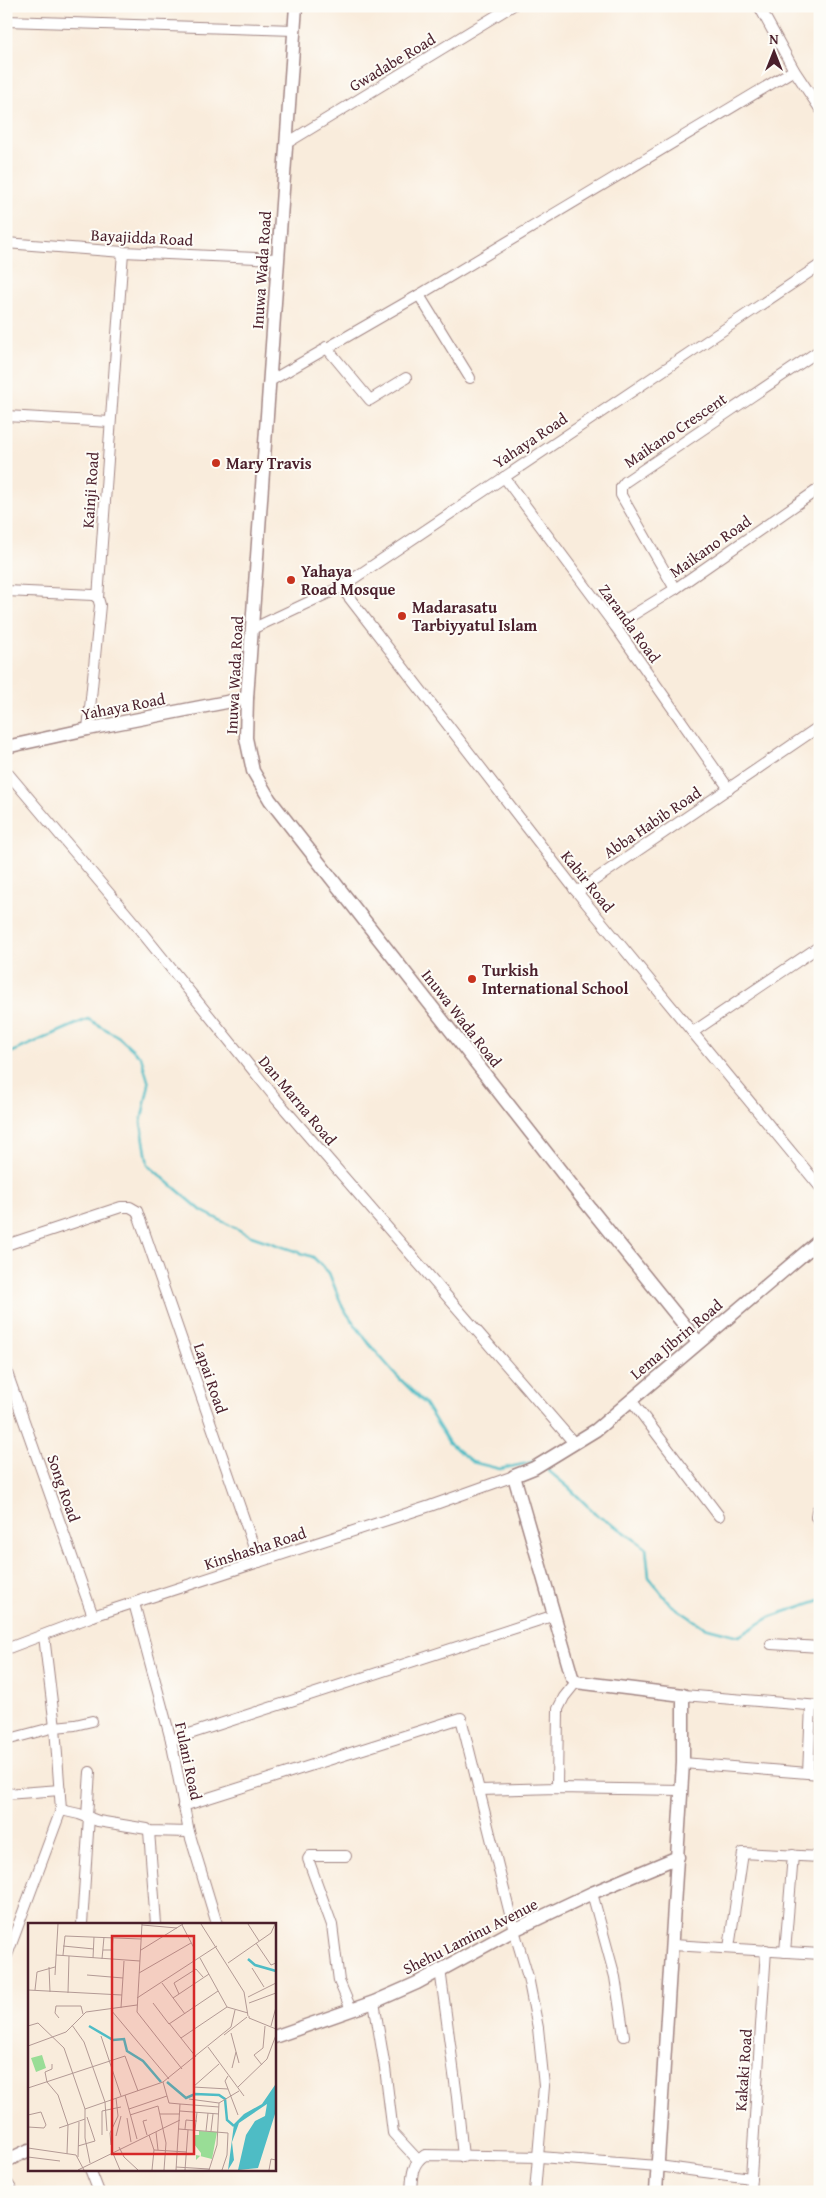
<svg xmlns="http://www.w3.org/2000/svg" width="826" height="2198" viewBox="0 0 826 2198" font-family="'Gentium Book Plus',serif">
<rect width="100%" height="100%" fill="#fdfcf7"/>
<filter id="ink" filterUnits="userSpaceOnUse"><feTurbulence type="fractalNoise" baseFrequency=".02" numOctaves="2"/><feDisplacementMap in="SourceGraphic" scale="10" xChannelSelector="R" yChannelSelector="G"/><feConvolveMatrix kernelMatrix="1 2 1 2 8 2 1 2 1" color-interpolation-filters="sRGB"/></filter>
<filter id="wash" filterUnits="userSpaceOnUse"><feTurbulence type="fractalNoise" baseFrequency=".0096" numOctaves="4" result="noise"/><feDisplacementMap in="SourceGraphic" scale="20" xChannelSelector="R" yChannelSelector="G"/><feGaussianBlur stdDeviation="1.12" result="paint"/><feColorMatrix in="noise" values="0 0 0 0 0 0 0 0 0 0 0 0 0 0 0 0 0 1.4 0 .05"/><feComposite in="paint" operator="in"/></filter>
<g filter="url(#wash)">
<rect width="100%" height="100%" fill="#f9ecdc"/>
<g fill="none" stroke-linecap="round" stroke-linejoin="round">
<g stroke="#4ebcc5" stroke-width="2.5">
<path d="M6,1050L10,1053L88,1019L119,1037L141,1057L149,1084L141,1122L148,1165L202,1211L251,1236L313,1257L329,1273L343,1308L370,1345L396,1375L425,1404L449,1443L472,1462L500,1469L533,1462"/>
<path d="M544,1467L568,1487L598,1516L623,1531L646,1548L649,1577L670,1604L704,1627L739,1636L772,1616L820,1600"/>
</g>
</g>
</g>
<g filter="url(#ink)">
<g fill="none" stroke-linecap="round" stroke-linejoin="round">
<defs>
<g id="minor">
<path d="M759,6L794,70L820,109"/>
<path d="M6,21L294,30"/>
<path d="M287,143L512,6"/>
<path d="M6,243L123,252L277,259"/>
<path d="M419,295L470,378"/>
<path d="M326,347L370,400L406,378"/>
<path d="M270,381L419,295L794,70"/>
<path d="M6,416L110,422"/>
<path d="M504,477L615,626L729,789"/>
<path d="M341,587L577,892L820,1187"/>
<path d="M675,589L621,495V487L625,482L820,350"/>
<path d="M6,591L93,595L98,598"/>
<path d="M615,626L675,589L820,488"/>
<path d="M252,629L341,587L820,265"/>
<path d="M88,729L100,605L98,598L123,252"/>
<path d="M6,771L136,925L277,1100L574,1443"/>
<path d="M574,889L577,892L820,726"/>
<path d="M693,1032L820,946"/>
<path d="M6,1245L121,1207H130L137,1211L259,1562"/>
<path d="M6,1370L93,1616"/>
<path d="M631,1400L719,1516"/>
<path d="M820,1508L817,1510L816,1517L820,1522"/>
<path d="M134,1603L171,1740L189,1832L217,1924"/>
<path d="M771,1644L820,1647"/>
<path d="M6,1649L93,1616L430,1506L514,1476"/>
<path d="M683,1695L820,1706"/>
<path d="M6,1740L55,1727L75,1725L92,1721"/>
<path d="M171,1740L555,1615"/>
<path d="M683,1763L820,1774"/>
<path d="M808,1773L811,1706"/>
<path d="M557,1788L558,1709L564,1697L576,1682"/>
<path d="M480,1790L557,1788L682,1790"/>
<path d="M6,1794L60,1790"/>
<path d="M183,1806L461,1718L514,1930L528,1977L538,2028L544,2086L535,2192"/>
<path d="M61,1810L79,1814L98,1821L147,1829L149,1831L189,1832"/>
<path d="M87,1816L90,1772"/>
<path d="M149,1831L156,1924"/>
<path d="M346,1856H310L308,1859L332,1925L339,1981L351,2009"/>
<path d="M592,1893L615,1977L624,2036"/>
<path d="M82,1924L89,1817"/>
<path d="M673,1945L820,1954"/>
<path d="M729,1948L743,1853L820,1857"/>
<path d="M785,1952L793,1855"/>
<path d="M6,1958L61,1810L55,1727L44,1636"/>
<path d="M440,1969L457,2097L463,2157"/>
<path d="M374,2002L385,2068L393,2133L418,2160"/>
<path d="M90,2169L99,2192"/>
<path d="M6,2181L13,2192"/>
<path d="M411,2192C412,2177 411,2164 425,2155L540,2157L658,2166L751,2178"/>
<path d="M750,2192L766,1950"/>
</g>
<g id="tertiary">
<path d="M296,6L247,698L246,738L253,771L270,800L574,1188L698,1342"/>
<path d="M6,747L88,729L247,698"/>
<path d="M274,2037L374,2002L417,1983L514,1930L592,1893L678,1857"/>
<path d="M6,2161L29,2150"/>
<path d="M656,2192L683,1763V1695L576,1682L572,1677L514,1476L534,1468L596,1430L820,1240"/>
</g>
</defs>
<use href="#minor" stroke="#a28684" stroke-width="12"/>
<use href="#tertiary" stroke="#a28684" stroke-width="15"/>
<use href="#minor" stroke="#fff" stroke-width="10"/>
<use href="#tertiary" stroke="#fff" stroke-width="12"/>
</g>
</g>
<g fill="#c8321e" stroke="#fdfcf7" stroke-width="2">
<circle cx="216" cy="463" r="5"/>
<circle cx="291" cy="580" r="5"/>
<circle cx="402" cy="616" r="5"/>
<circle cx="472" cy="979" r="5"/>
</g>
<g text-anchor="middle" stroke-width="4" stroke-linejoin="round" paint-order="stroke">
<g font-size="16" fill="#4a1f2b" stroke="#fdfcf7">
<text transform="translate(392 62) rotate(-31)" y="6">Gwadabe Road</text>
<text transform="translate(142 237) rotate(3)" y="6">Bayajidda Road</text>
<text transform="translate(261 270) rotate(-86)" y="6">Inuwa Wada Road</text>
<text transform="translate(675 430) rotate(-34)" y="6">Maikano Crescent</text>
<text transform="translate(530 440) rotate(-34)" y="6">Yahaya Road</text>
<text transform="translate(90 490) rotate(-86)" y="6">Kainji Road</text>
<text transform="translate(710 546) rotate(-35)" y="6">Maikano Road</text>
<text transform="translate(630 623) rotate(54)" y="6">Zaranda Road</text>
<text transform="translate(234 675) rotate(-87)" y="6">Inuwa Wada Road</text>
<text transform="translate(123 706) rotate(-11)" y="6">Yahaya Road</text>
<text transform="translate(652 822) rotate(-34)" y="6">Abba Habib Road</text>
<text transform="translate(588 881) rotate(51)" y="6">Kabir Road</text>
<text transform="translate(462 1018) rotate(52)" y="6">Inuwa Wada Road</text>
<text transform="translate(298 1100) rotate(50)" y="6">Dan Marna Road</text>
<text transform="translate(676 1339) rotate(-40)" y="6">Lema Jibrin Road</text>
<text transform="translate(211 1378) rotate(71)" y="6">Lapai Road</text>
<text transform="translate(64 1488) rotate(71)" y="6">Song Road</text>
<text transform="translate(255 1548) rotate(-18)" y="6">Kinshasha Road</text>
<text transform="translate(189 1761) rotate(78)" y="6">Fulani Road</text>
<text transform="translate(470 1936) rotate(-27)" y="6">Shehu Laminu Avenue</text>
<text transform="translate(743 2070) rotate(-86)" y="6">Kakaki Road</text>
</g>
<g font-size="16" font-weight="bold" fill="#4a1f2b" stroke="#fdfcf7" text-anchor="start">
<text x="226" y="469">Mary Travis</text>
<text x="301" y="577">Yahaya<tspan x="301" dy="18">Road Mosque</tspan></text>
<text x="412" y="613">Madarasatu<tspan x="412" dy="18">Tarbiyyatul Islam</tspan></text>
<text x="482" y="976">Turkish<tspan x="482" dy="18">International School</tspan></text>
</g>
</g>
<g transform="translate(28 1923)">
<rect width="248" height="248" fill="#f9ecdc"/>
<path d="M14,132L18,145L8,149L3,135ZM171,208L189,209L184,236L172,233L168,237V232L173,233V230L166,221L165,212H171Z" fill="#99dd96"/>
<path d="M247,162V191L230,245L210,247L218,212L227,198L237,193L239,181L211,200L204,219L206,237L200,247L206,201L216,191L234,181Z" fill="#4ebcc5"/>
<path fill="none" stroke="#4ebcc5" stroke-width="2.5" d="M220,36L227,42L248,48M61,103L85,117L96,116L99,128L115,138L133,159M139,159L158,175L167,171L191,172L197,176L199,197L206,203"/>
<path fill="none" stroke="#b39a95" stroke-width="1" d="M114,1L109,89L154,146M173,1L216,69L220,93M220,1L231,18M114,2L149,5M154,2L166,25M228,20L243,42L248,40M35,23L66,26M75,27H84L85,15M113,27L155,1M28,32L112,38M35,32L37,13L113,16M65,35L66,14M172,35L199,84L220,90M74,36L76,14M200,40L243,10L247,1M21,44L22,69M224,45L236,64M111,50L163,20M27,52L30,1M59,52L95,55M134,60L157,91M0,67L94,72M7,67L9,49L27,44M40,70L41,33M151,71L146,60L168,46L175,54M220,74L248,60M109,75L189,23M145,75L181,51M125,80L141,101L190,68M221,80L248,70M93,85L96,38M83,87L141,156M221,93V95L248,106M31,95L27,90L28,83H53L55,91M141,100L168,134M44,102L56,119L77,179L79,208M0,103L10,100L36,125L57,186V196L31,205M243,103L248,84M203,110L211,140M196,112L219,94M73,113L93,173M153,115L199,84M0,123L38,109L58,89L109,82M180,124L216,173M234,142L226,132L235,125L237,103M204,145L208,129M200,153L197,158L210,192M19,159L30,172L40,202L39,231M19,159L17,149L24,146V141M165,164L200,166M165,164L191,141M210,164L239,136L248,112M0,165L97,133L110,168M97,172L109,216M161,176L191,180L211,168M152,181L191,184M57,186L135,159M101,186L139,173M152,188L191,191M132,191H152M0,192L13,189L18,202L16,205L0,204M102,192L130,183L138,220L136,247M99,195L103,219M57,196V215L62,240M119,197L115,198L119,212M151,206L200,210L199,232L194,247M157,206L158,197L169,198M167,207L169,189M178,208L180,190M183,208L185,191M128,209L130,227M74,212V188L93,184M121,212L126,227M88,213L93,193M83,222L82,210L90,193L88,175M50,223L67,218L59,194M91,224L96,234L110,247M0,225L48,232L56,247M84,228L92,247M0,234L32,238M50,234L51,199M148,244L181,246M50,247L152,197M124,247L126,227L159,229M148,247L152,181L141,180L135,159L203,104L207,87M157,247L160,207M181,247L189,222L191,180M241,247L243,236L248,237"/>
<path fill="#d62828" fill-opacity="0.15" stroke="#d62828" stroke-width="2.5" d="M84,13H166V231H84Z"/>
<rect width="248" height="248" fill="none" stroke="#4a1f2b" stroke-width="2.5"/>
</g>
<rect width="826" height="2198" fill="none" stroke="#fdfcf7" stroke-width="25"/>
<g transform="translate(774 52)" stroke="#fdfcf7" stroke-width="4" paint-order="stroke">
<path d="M0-4L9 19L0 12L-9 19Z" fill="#4a1f2b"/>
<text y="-8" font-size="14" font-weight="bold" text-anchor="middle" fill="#4a1f2b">N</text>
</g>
</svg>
